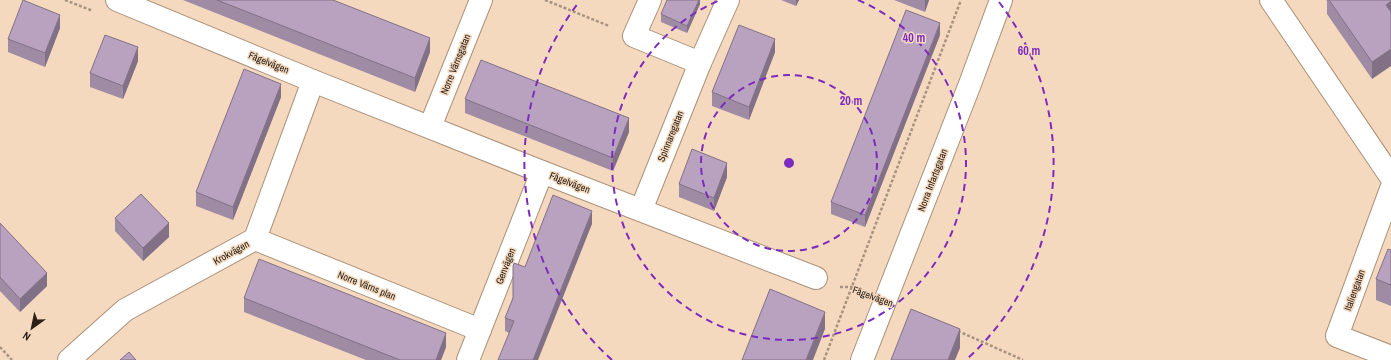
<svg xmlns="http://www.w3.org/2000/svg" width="1391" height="360" viewBox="0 0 1391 360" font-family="'Archivo Narrow',sans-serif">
<rect width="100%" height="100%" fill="#f4d9bf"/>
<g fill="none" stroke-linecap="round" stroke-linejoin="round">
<defs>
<g id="minor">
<path d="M117,0L313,81L542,172L816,278"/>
<path d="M650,0L634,36L700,63"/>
<path d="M1271,0L1391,177"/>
<path d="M430,127L481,0"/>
<path d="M1391,189L1337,336L1391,357"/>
<path d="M641,210L700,63L728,0"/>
<path d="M255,239L480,330"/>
<path d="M69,360L125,310L255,239L313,81"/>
<path d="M468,360L542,172"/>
<path d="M862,360L970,84L1001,0"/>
</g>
</defs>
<use href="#minor" stroke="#ab9179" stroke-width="24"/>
<g stroke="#a89380" stroke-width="2.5" stroke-dasharray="3 2" stroke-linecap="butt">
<path d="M65,0L93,11"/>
<path d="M545,0L609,26"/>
<path d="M840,287H851L861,291"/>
<path d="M958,331L1023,360"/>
<path d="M0,347L12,360"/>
<path d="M824,360L961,0"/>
</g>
<use href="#minor" stroke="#fff" stroke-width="22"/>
</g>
<g fill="#9f8ba4">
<path d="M183,0H333L430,52L415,92Z"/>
<path d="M700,0V4L687,33L661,22V14Z"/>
<path d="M781,0H799L796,6Z"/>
<path d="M894,0H929L925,12Z"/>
<path d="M1326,0H1391L1372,79L1327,14V1Z"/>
<path d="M60,28L45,67L8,52V39Z"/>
<path d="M940,35L865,227L831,214V202Z"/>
<path d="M775,52L749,120L712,106V92Z"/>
<path d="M138,61L123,99L90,87V73Z"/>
<path d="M281,97L233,220L196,206V192Z"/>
<path d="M465,99L629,132L613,171L465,113Z"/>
<path d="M727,177L714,211L679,197V184Z"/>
<path d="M115,218L169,237L143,261L115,231Z"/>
<path d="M0,223L47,286L20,312L0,291Z"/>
<path d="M592,224L509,333L505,331V318L525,267Z"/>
<path d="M1391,250V306L1376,300V279Z"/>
<path d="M244,298L446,347L441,360H366L244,312Z"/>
</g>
<g fill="#827186">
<path d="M699,0H700V4L687,33V26Z"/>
<path d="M796,0H799L796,6Z"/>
<path d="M925,0H929L925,12Z"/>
<path d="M1391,1V18L1386,5Z"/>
<path d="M60,15V28L45,67V53Z"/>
<path d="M940,23V35L865,227V215Z"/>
<path d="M430,38V52L415,92V78Z"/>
<path d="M775,39V52L749,120V107Z"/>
<path d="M138,47V61L123,99V86Z"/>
<path d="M1391,49V66L1372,79V62Z"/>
<path d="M281,84V97L233,220V207Z"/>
<path d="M629,118V132L613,171V158Z"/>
<path d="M727,163V177L714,211V198Z"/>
<path d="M592,211V224L538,360H533Z"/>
<path d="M169,223V237L143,261V248Z"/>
<path d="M47,273V286L20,312V299Z"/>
<path d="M825,312V329L813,360H806Z"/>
<path d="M960,329V348L955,360H948Z"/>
<path d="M446,333V347L441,360H436Z"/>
</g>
<g fill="#b9a2bf" stroke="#827186">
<path d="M23,0L60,15L45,53L8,39Z"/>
<path d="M217,0H333L430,38L415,78Z"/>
<path d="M667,0H699L687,26L661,14Z"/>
<path d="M1329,0H1391V1L1386,5L1391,12V49L1372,62Z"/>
<path d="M906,10L940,23L865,215L831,202Z"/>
<path d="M739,25L775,39L749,107L712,92Z"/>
<path d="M105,35L138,47L123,86L90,73Z"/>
<path d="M481,60L629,118L613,158L465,99Z"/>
<path d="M244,69L281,84L233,207L196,192Z"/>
<path d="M692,149L727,163L714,198L679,184Z"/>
<path d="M141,194L169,223L143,248L115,218Z"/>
<path d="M553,195L592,211L533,360H498L514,321L505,318L513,298V266L514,263L525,267Z"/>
<path d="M0,223L47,273L20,299L0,277Z"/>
<path d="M1388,249L1391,250V285L1376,279Z"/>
<path d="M259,259L446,333L436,360H400L244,298Z"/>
<path d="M770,289L825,312L806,360H742Z"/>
<path d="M911,309L960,329L948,360H891Z"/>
<path d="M129,352L136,360H120Z"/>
</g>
<g fill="none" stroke="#7b2cbf" stroke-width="2" stroke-dasharray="7 5">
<circle cx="789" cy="163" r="88"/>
<path d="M858 0A177 177 0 1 1 720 0"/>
<path d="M612 360A265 265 0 0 1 579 2M999 2A265 265 0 0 1 966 360"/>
</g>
<g text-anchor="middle" stroke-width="3" stroke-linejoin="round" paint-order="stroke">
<g font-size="10" fill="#2b2118" stroke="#f4d9bf">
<text transform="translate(269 62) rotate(22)" y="4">Fågelvägen</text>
<text transform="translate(455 64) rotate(-68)" y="4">Norre Värnsgatan</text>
<text transform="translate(670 136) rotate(-68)" y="4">Spinnaregatan</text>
<text transform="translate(932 180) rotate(-69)" y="4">Norra Infartsgatan</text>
<text transform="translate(570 182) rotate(21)" y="4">Fågelvägen</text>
<text transform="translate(231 252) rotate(-29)" y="4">Krokvägen</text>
<text transform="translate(505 266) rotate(-69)" y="4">Genvägen</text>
<text transform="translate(367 285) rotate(22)" y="4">Norre Värns plan</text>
<text transform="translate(1354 290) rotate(-70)" y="4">Italiengatan</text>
<text transform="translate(873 296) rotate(20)" y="4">Fågelvägen</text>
</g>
</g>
<circle cx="789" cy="163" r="6" fill="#7b2cbf" stroke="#f4d9bf" stroke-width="2"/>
<g font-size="12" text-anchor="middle" font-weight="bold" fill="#7b2cbf" stroke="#f4d9bf" stroke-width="3" stroke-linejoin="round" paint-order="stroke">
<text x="914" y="42">40 m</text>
<text x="1029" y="55">60 m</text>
<text x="851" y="105">20 m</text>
</g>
<g transform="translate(32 328) rotate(213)" stroke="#f4d9bf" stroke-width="3" paint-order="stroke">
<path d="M0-3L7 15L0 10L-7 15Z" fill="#2b2118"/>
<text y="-6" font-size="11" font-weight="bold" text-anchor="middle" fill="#2b2118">N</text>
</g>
</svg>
